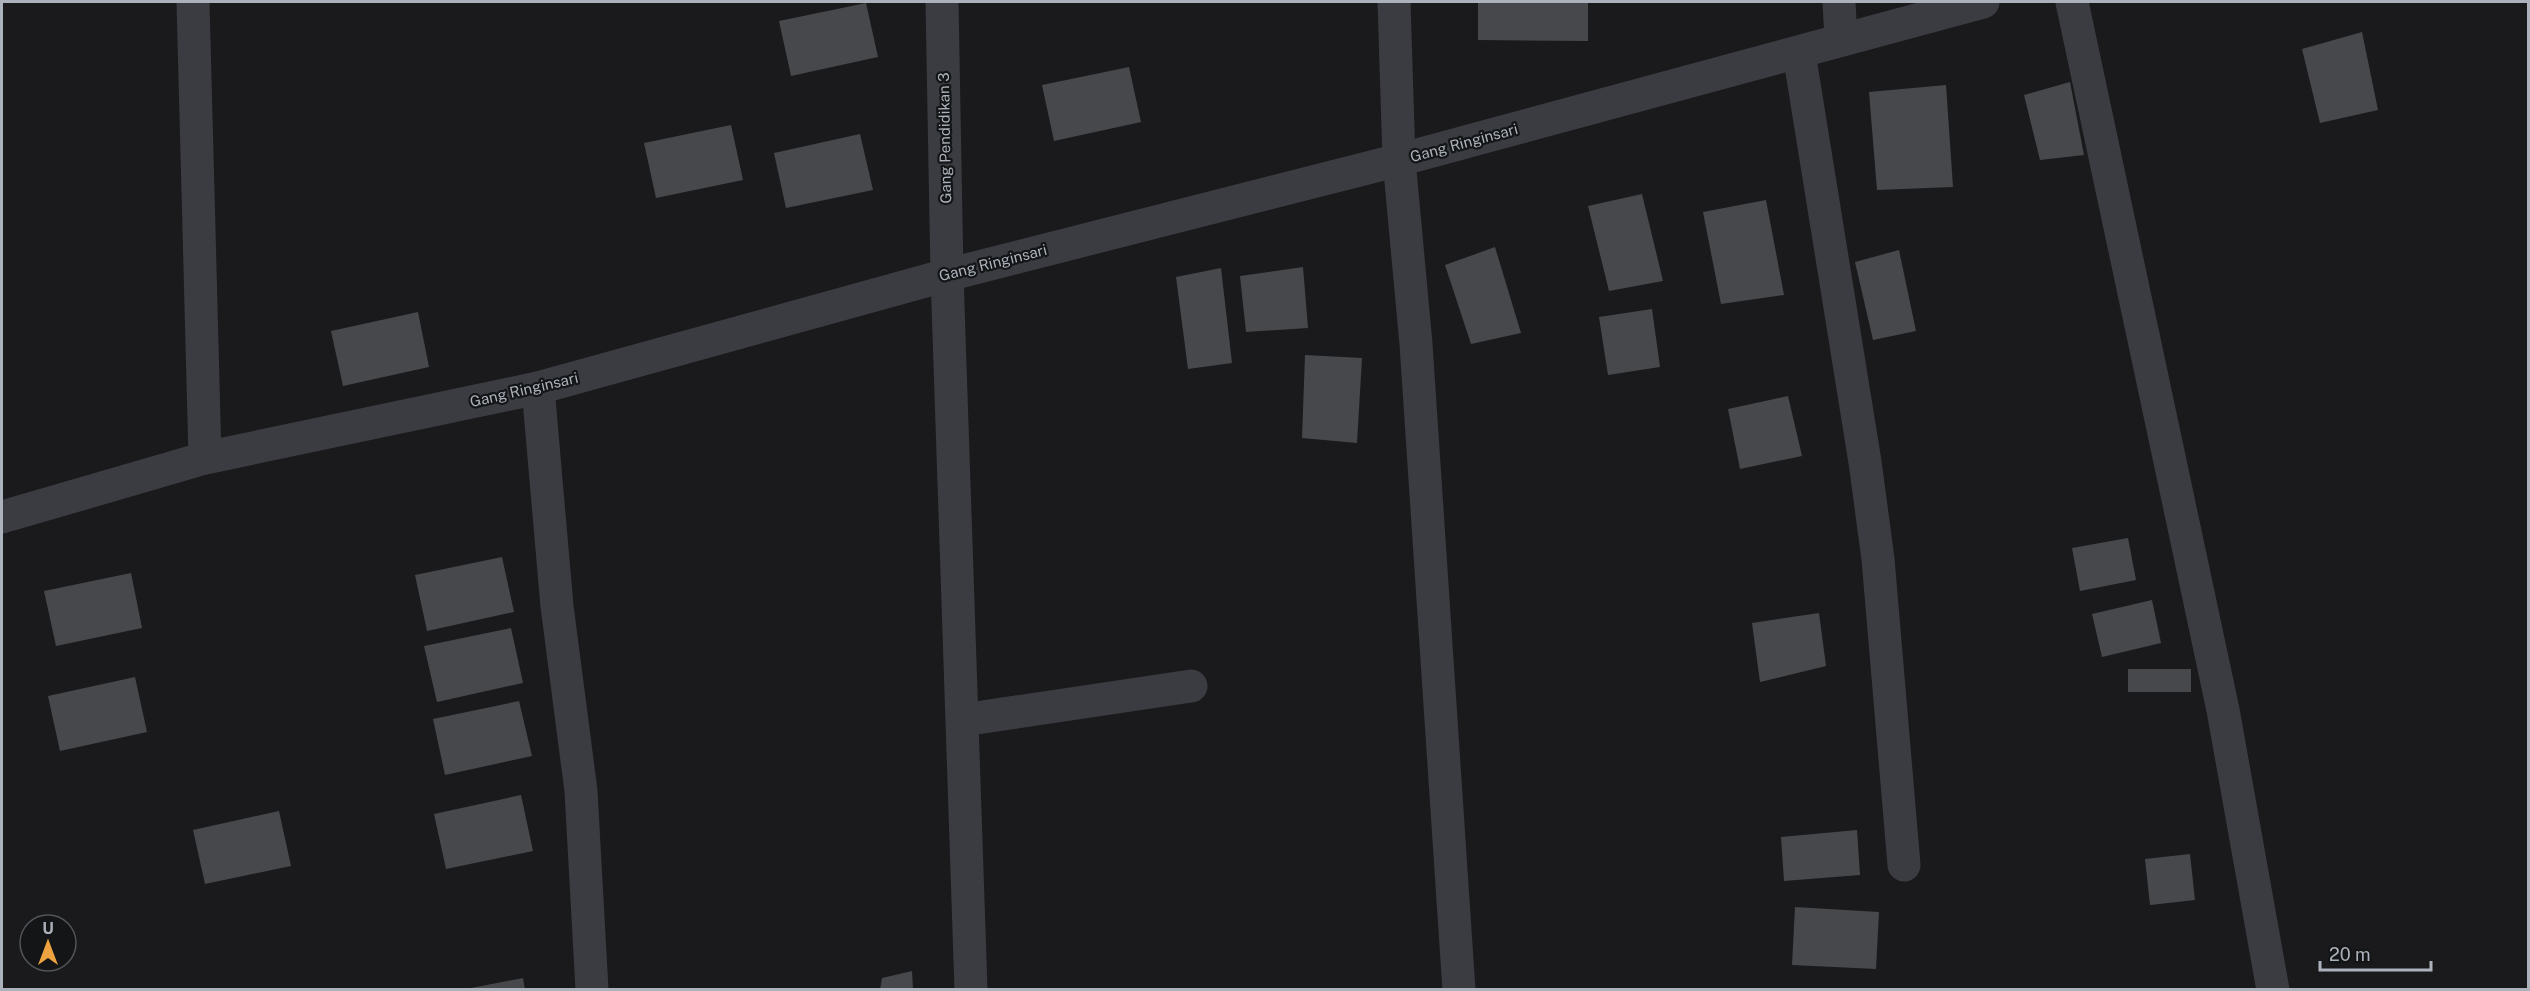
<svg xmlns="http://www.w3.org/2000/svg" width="2530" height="991" viewBox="0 0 2530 991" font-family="'Public Sans',sans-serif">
<rect width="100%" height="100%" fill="#1a1a1c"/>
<g fill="#46484c">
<path d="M1478,2H1588V41L1478,40Z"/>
<path d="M866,3L878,57L791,76L779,21Z"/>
<path d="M2362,32L2378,110L2320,123L2302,49Z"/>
<path d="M1129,67L1141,122L1054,141L1042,85Z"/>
<path d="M2070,82L2084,155L2040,160L2024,95Z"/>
<path d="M1946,85L1953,187L1877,190L1869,92Z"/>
<path d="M731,125L743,180L656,198L644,143Z"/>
<path d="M860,134L873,190L786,208L774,153Z"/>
<path d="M1642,194L1663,281L1609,291L1588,206Z"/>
<path d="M1766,200L1784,295L1721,304L1703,212Z"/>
<path d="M1495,247L1521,333L1471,344L1445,265Z"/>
<path d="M1899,250L1916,331L1873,340L1855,262Z"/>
<path d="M1303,267L1308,328L1246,332L1240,276Z"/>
<path d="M1221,268L1232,363L1188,369L1176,277Z"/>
<path d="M1652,309L1660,367L1608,375L1599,317Z"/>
<path d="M418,312L429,367L343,386L331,331Z"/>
<path d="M1305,355L1362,358L1357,443L1302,438Z"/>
<path d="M1788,396L1802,456L1740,469L1728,409Z"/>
<path d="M2128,538L2136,580L2080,591L2072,548Z"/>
<path d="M502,557L514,612L427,631L415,575Z"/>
<path d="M131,573L142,628L56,646L44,591Z"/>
<path d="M2152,600L2161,643L2102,657L2092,614Z"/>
<path d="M1819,613L1826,666L1760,682L1752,623Z"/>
<path d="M511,628L523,683L437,702L424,646Z"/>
<rect x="2128" y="669" width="63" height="23"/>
<path d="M135,677L147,732L60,751L48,696Z"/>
<path d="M519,701L532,756L445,775L433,719Z"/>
<path d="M521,795L533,851L446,869L434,814Z"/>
<path d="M279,811L291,866L205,884L193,830Z"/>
<path d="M1857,830L1860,875L1784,881L1781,837Z"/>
<path d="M2190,854L2195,900L2150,905L2145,859Z"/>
<path d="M1795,907L1879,912L1876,969L1792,965Z"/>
<path d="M912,971L913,990H880L882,978Z"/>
<path d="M523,978L525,990H471V988Z"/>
</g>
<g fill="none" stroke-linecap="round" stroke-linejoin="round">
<g stroke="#3b3c41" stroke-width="33">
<path d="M193,2L205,458"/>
<path d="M942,2L947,275L971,990"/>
<path d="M1394,2L1399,160L1416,344L1459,990"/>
<path d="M1839,2L1841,39"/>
<path d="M2072,2L2223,710L2273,990"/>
<path d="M1799,53L1865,462L1878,559L1904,865"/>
<path d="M538,388L557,606L581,791L592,990"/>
<path d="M2,517L205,458L538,388L947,275L1399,160L1983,2"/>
<path d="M963,720L1191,686"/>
</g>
</g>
<g text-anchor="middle" stroke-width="4.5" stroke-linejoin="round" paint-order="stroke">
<g font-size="15" fill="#acb2bb" stroke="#141517">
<text transform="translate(945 138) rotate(-91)" y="5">Gang Pendidikan 3</text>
<text transform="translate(1464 143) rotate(-15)" y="5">Gang Ringinsari</text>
<text transform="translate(993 263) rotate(-14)" y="5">Gang Ringinsari</text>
<text transform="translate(524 390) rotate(-13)" y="5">Gang Ringinsari</text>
</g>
</g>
<rect width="2530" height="991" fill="none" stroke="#acb2bb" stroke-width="6"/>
<g transform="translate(48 943)"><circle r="28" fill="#141517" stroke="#515459" stroke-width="1.5"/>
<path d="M0-4.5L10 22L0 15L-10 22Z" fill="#eda340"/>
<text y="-9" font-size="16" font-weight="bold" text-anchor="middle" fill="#acb2bb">U</text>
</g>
<path d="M2320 961v9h111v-9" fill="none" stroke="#acb2bb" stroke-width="3"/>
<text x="2329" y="961" font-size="18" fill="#acb2bb" stroke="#141517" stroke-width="4.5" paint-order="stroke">20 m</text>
</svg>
